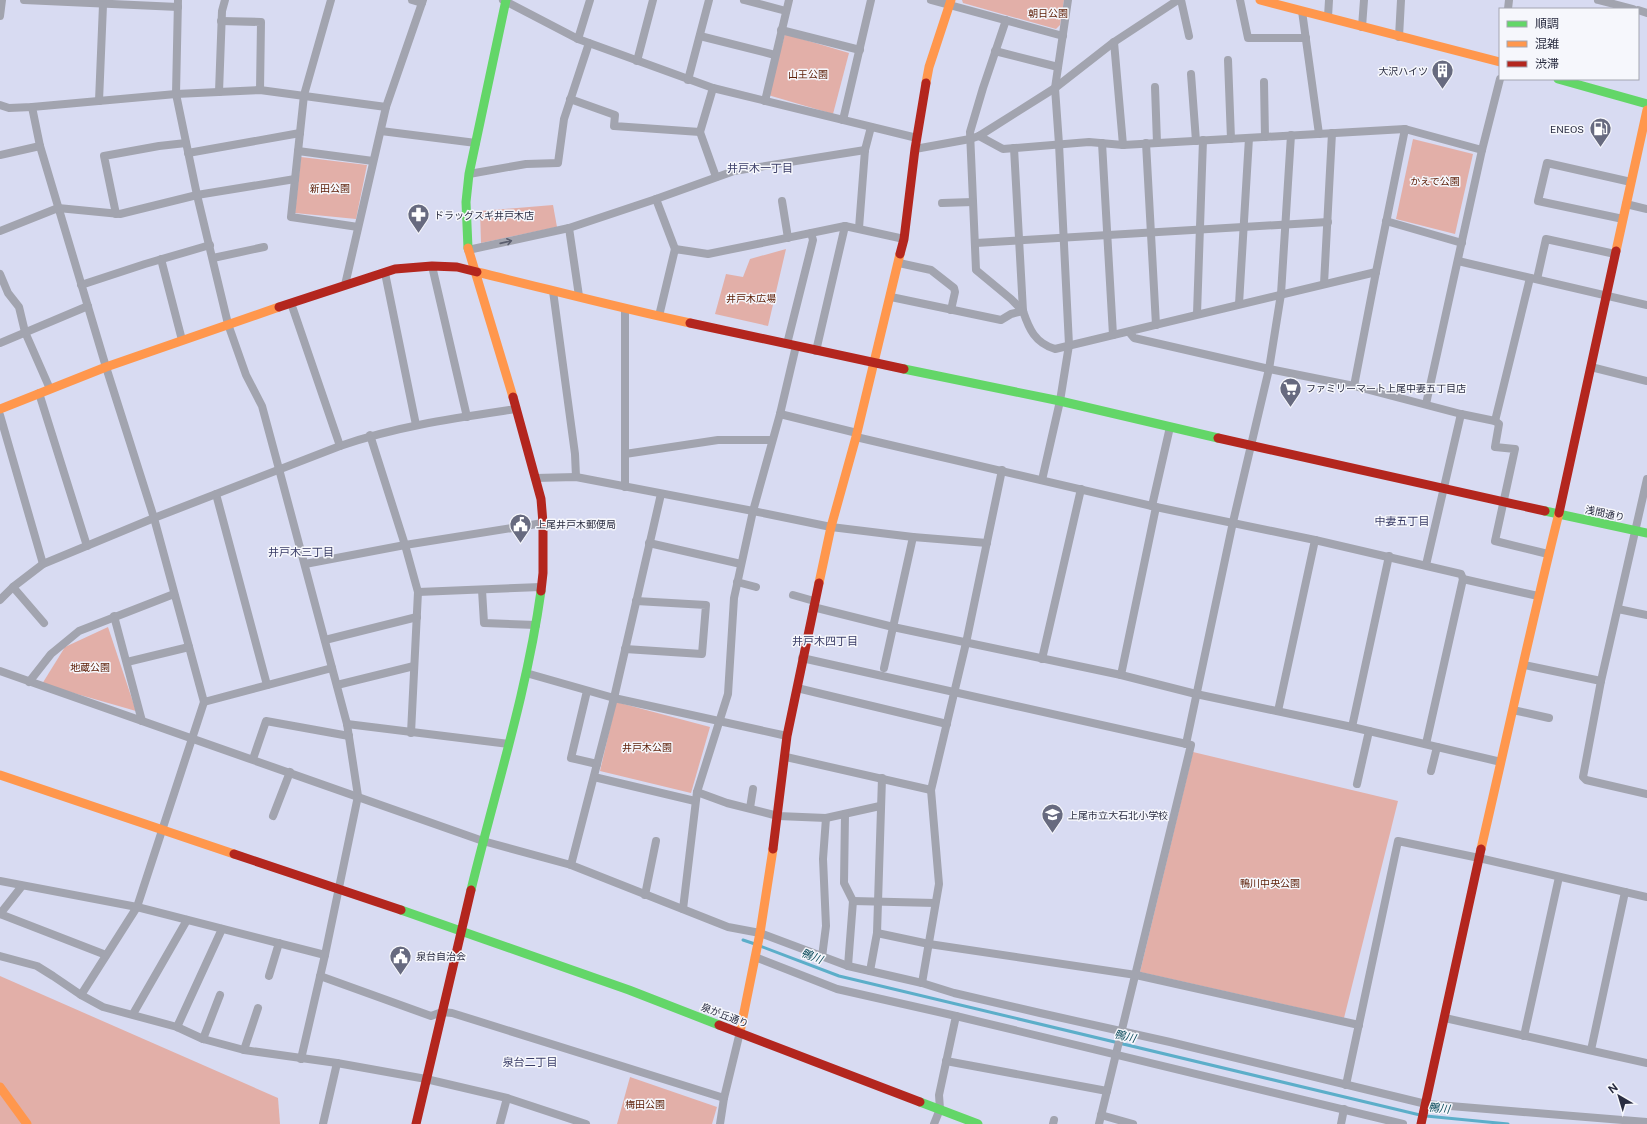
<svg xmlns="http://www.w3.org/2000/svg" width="1647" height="1124" viewBox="0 0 1647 1124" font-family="'Public Sans','Noto Sans JP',sans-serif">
<rect width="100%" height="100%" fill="#d8dbf2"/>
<g fill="#e2afa8">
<path d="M962,0H1064L1060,25L1056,29L963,3Z"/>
<path d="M785,34L849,53L833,114L768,95Z"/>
<path d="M1413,139L1473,154L1455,234L1396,219Z"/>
<path d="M301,157L367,165L356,219L295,213Z"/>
<path d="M553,205L557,227L481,243L480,211Z"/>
<path d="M786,249L768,326L715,314L726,274L743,277L750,259Z"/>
<path d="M108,627L136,711L42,684L65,647Z"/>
<path d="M616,702L710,727L691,793L600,771Z"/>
<path d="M1193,752L1398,801L1344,1018L1140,972Z"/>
<path d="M0,976L278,1098L280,1124H0Z"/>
<path d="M630,1077L717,1107L712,1124H617Z"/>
</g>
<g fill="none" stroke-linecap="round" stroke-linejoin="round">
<g stroke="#5caec9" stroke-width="3">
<path d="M743,940L755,944"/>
<path d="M760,946L839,976L1420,1115"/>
<path d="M1426,1116L1508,1124"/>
</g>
<g stroke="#a2a4af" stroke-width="8">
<path d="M24,0L178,7"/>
<path d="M178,0L176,94L197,195L228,324L246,375L262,406L279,469L347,724L358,796L325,955L301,1059"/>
<path d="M331,0L304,95L291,217L358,227"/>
<path d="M412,0L422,3"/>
<path d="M503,0L578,39L713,88L917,138"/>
<path d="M744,0L786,11"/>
<path d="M931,0L1063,36"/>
<path d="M1181,0L1189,36"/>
<path d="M1240,0L1248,38H1306"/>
<path d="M1598,0L1633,9"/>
<path d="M1508,9L1509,0"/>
<path d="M1638,10L1647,13"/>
<path d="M1302,11L1319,134"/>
<path d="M0,16L2,0"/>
<path d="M1328,17L1329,0"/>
<path d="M1006,20L983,88L970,132L976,270L1011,299L1023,311"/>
<path d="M221,21L261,22L260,90"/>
<path d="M1362,27L1364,0"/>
<path d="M781,30L860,50"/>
<path d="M700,36L775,55"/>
<path d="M1399,37L1401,0"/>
<path d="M578,39L590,0"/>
<path d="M1114,42L1123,145"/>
<path d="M995,51L1058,67"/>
<path d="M1228,60L1231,139"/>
<path d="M637,61L653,0"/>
<path d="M1191,74L1196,141"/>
<path d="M688,80L709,0"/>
<path d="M1264,82L1265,137"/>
<path d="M1155,87L1157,143"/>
<path d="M713,88L700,132L716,177"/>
<path d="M219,92L222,11L225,0"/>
<path d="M570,99L615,115L614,126L700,132"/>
<path d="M99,101L103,5"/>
<path d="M765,101L789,0"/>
<path d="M0,105L9,108L32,107L176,94L260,90L386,107"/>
<path d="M32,107L40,146L106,367L154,518L204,702L137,907L81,995"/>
<path d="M843,120L871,0"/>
<path d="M381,131L476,143"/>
<path d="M979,136L1003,149L1089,142L1123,145L1405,129L1482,150"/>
<path d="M1102,143L1113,335"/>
<path d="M1146,143L1156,325"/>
<path d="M1014,148L1023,311C1029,329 1035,343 1055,349C1162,323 1269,297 1376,272"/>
<path d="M915,149L970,139L979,136L1055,88L1114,42L1178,0"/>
<path d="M298,151L373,161"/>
<path d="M188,153L300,133"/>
<path d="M0,155L40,146"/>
<path d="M469,174L526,164L558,163L564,119L589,43"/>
<path d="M656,199L675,249"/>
<path d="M782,201L788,238"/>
<path d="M942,203L973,202"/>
<path d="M1626,204L1647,209"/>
<path d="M116,214L104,156L159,146L186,143"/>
<path d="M1623,219L1538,201L1547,163L1631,182"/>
<path d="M1386,221L1462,243"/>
<path d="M569,228L579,296"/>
<path d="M859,228L865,150L871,127"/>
<path d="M0,231L58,208L120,214L197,195L295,179"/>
<path d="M976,243L1328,222"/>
<path d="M468,250L569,228L656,199L734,171L865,150"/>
<path d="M213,258L264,247"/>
<path d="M161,259L182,340"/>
<path d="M1458,261L1647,305"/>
<path d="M899,263L931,270L954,288L955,292L951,310"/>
<path d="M432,266L467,417"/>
<path d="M385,273L416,425"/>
<path d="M0,274L8,293L19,307L25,332L50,389"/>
<path d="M1537,279L1546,239L1615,254"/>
<path d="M1324,284L1332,133"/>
<path d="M81,285L145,264L210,245"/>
<path d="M345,285L386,107L423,0"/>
<path d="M553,291L575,454L576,477"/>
<path d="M891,297L1001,320L1011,314L1023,311"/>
<path d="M291,303L340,446"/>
<path d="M1239,304L1249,138"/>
<path d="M1197,314L1203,140"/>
<path d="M659,316L675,249L708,254L845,226L904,239"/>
<path d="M1129,332L1134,338L1269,369L1354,386L1461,414L1495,421L1530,278"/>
<path d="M0,343L88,306"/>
<path d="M787,344L813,240L811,233"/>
<path d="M816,351L845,226"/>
<path d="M1591,367L1647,381"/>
<path d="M1354,386L1376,272L1405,129"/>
<path d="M39,393L87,546"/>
<path d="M1426,404L1482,150L1500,79"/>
<path d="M780,414L857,433"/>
<path d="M0,415L43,564"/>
<path d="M1495,421L1499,424L1495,447L1515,449L1495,541L1548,554"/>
<path d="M370,435L405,545L418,592L411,733"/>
<path d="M856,437L1156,507L1315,540L1461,574L1463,579L1426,744"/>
<path d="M625,454L718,440H772"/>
<path d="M535,478L576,477L753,511L831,527L913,537L987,543"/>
<path d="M1647,479L1601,681L1583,777L1586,780L1647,794"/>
<path d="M1042,480L1060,401L1069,345L1059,144L1055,88L1068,0"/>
<path d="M625,487V309"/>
<path d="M216,494L267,685"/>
<path d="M1152,506L1170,427"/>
<path d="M649,543L741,564"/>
<path d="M305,564L405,545L543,523"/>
<path d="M1426,565L1461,414"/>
<path d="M1463,579L1538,596"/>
<path d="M737,582L756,587"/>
<path d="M13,587L44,623"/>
<path d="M482,590L484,623L536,625"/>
<path d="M418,592L541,587"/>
<path d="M793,595L814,601"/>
<path d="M0,600L13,587L43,564L154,518L340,446C397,426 456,418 516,409"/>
<path d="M813,607L893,627L1121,675L1196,694L1352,727L1501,762"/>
<path d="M1618,609L1647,615"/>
<path d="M114,616L142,721"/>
<path d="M325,640L417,617"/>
<path d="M625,649L702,654L706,605L636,601"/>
<path d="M802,658L1191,745L1099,1124"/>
<path d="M1042,659L1081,489"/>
<path d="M127,662L189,647"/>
<path d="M1524,665L1601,681"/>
<path d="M884,668L913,537"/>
<path d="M0,671L483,841L571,865L728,927L760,933L848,966L922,983L954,993L1040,1013L1170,1042L1426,1104L1647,1122"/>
<path d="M526,673L614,698L787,736"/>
<path d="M1121,675L1156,507"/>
<path d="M29,682L51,654L79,631L174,594"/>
<path d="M337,685L414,666"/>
<path d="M797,688L947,724"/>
<path d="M587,691L571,758L597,764"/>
<path d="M204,702L332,668"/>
<path d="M1513,710L1549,718"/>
<path d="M1278,711L1315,540"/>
<path d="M347,724L509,744"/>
<path d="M1352,727L1389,556"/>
<path d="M1186,744L1233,522L1269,369L1281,294L1291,135"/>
<path d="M786,757L931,790"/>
<path d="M253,759L266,721L349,736"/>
<path d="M1431,771L1437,747"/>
<path d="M594,777L695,801"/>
<path d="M1357,784L1369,731"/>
<path d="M697,792L727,803L778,816L826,818L880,806"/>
<path d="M750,808L753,789"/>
<path d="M845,814L844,883L853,901L848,966"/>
<path d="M273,816L290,772"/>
<path d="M571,865L614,698L661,494"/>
<path d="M0,881L137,907L325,955"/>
<path d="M645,895L656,841"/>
<path d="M853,901L935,903"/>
<path d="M683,909L697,792L728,694L734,598L753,511L780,414L796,346"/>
<path d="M0,914L106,955"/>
<path d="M0,914L22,886"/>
<path d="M877,933L929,944L1136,975L1359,1025"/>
<path d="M0,956L37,966L53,976L81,995L103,1007L177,1027L203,1039L244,1050L337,1063L426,1079L507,1098L586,1124"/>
<path d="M755,957L837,989L956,1016L1403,1124"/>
<path d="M822,957L826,926L823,859L826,818"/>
<path d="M870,971L877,933L882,778"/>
<path d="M269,976L279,943"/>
<path d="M320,976L431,1016L442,1012L452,1013L724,1098"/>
<path d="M922,983L939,884L931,790L966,643L1002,470"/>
<path d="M133,1014L187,920"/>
<path d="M1445,1018L1647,1063"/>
<path d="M177,1027L222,929"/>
<path d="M1524,1036L1559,877"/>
<path d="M203,1039L220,995"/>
<path d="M244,1050L258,1008"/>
<path d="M1591,1050L1625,892"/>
<path d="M946,1061L1107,1091"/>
<path d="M1346,1085L1398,841L1479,858L1647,897"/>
<path d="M1101,1115L1133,1124"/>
<path d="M323,1124L337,1063"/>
<path d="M500,1124L507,1098"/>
<path d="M720,1124L724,1098L740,1032"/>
<path d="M934,1124L940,1109L939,1095L956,1016"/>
<path d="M1053,1124L1054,1120"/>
<path d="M1341,1124L1344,1109"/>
</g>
<g stroke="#63d668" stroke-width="9">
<path d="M1558,79L1647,104"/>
<path d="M468,248L466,202L469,174L506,0"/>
<path d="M904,369L1060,401L1218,438"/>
<path d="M1545,511L1647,533"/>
<path d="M471,890C495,791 527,692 541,591"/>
<path d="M401,910L629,990L719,1025"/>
<path d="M920,1102L978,1124"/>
</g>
<g stroke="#ff974d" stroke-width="9">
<path d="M1260,0L1500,62"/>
<path d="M926,83L929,67L951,0"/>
<path d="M468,248L513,397"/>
<path d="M1616,251L1647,110"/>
<path d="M477,272C548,289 619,308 690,323"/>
<path d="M0,409L106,367L279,307"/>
<path d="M819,583L831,527L856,437L900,254"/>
<path d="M0,775L234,854"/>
<path d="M1481,849C1507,737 1531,625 1559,513"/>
<path d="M740,1032L760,933L773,849"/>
<path d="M0,1087L27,1124"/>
</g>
<g stroke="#b3261e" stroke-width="9">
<path d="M900,254L904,239L915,149L926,83"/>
<path d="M279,307L395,269L432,266L457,267L477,272"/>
<path d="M690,323L904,369"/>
<path d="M513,397L541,499L543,523V573L541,591"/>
<path d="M1218,438L1545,511"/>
<path d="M1559,513L1616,251"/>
<path d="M773,849L787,736L819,583"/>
<path d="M234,854L401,910"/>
<path d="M719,1025L920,1102"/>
<path d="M416,1124L471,890"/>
<path d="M1421,1124L1481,849"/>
</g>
</g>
<defs><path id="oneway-shaft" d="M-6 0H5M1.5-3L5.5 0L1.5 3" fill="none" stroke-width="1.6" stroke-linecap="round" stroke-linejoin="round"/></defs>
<use stroke="#5a5d6d" href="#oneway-shaft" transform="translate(506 242) rotate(-13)"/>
<defs>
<symbol id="building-pin" viewBox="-11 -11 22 30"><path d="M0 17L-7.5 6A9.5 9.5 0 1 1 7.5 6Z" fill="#676a7f" stroke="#f6f7fc"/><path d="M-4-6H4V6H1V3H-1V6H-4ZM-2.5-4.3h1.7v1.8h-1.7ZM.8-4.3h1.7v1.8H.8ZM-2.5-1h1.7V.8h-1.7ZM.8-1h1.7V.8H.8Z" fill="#fff"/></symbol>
<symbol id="fuel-pin" viewBox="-11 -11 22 30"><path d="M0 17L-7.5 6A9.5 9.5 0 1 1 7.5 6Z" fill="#676a7f" stroke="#f6f7fc"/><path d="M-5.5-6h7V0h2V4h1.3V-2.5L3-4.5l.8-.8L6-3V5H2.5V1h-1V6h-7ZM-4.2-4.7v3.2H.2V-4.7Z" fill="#fff"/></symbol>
<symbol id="pharmacy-pin" viewBox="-11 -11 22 30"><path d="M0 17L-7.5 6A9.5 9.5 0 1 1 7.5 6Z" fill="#676a7f" stroke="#f6f7fc"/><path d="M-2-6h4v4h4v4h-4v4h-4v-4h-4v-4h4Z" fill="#fff"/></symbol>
<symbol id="supermarket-pin" viewBox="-11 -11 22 30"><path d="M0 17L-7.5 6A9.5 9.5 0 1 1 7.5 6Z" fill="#676a7f" stroke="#f6f7fc"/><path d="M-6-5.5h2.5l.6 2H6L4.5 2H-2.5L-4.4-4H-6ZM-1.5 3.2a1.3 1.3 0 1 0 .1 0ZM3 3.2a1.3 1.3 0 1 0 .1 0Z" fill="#fff"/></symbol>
<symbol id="civic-pin" viewBox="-11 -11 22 30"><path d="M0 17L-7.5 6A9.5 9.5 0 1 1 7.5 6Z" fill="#676a7f" stroke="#f6f7fc"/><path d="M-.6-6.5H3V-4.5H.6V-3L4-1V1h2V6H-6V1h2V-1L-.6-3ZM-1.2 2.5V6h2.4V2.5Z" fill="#fff"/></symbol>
<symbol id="school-pin" viewBox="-11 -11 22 30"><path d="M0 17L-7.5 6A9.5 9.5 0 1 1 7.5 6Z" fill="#676a7f" stroke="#f6f7fc"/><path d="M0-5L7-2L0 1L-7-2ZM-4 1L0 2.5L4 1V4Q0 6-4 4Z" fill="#fff"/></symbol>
</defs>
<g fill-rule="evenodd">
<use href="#building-pin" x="1430" y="58" width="25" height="34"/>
<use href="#fuel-pin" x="1588" y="116" width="25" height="34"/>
<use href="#pharmacy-pin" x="406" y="202" width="25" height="34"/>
<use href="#supermarket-pin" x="1278" y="376" width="25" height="34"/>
<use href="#civic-pin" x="508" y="512" width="25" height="34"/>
<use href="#school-pin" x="1040" y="802" width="25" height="34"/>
<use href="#civic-pin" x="388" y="944" width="25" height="34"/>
</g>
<g text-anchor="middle" stroke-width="3" stroke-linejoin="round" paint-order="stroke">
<g font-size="10" fill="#5e2008" stroke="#f6f7fc">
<text x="1048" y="17">朝日公園</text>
<text x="808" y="78">山王公園</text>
<text x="1435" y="185">かえで公園</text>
<text x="330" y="192">新田公園</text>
<text x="751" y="302">井戸木広場</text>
<text x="90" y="671">地蔵公園</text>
<text x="647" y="751">井戸木公園</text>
<text x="1270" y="887">鴨川中央公園</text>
<text x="645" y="1108">梅田公園</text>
</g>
<g font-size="10" fill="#2a2d41" stroke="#f6f7fc" text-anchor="start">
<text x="1428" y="75" text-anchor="end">大沢ハイツ</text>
<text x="1584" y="133" text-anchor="end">ENEOS</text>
<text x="434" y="219">ドラッグスギ井戸木店</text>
<text x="1306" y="392">ファミリーマート上尾中妻五丁目店</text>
<text x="536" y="528">上尾井戸木郵便局</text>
<text x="1068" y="819">上尾市立大石北小学校</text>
<text x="416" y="960">泉台自治会</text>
</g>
<g font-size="10" fill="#2a2d41" stroke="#f6f7fc">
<text transform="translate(1605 513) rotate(12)" y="4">浅間通り</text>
<text transform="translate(725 1015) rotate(21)" y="4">泉が丘通り</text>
</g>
<g font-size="11" fill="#3a3d67" stroke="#f6f7fc">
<text x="760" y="172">井戸木一丁目</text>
<text x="1402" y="525">中妻五丁目</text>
<text x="301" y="556">井戸木三丁目</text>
<text x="825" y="645">井戸木四丁目</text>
<text x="530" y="1066">泉台二丁目</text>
</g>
<g font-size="11" font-style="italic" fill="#0d4c5c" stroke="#f6f7fc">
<text transform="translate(812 956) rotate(21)" y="4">鴨川</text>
<text transform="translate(1125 1036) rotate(13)" y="4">鴨川</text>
<text transform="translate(1439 1108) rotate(6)" y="4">鴨川</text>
</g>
</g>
<rect x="1499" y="8" width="140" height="72" fill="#f6f7fc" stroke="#a4a6b1"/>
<rect x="1507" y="21" width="20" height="6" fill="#63d668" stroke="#a4a6b1"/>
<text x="1535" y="28" font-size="12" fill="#2a2d41">順調</text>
<rect x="1507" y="41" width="20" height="6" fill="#ff974d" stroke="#a4a6b1"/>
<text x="1535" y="48" font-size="12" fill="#2a2d41">混雑</text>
<rect x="1507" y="61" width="20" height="6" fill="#b3261e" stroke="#a4a6b1"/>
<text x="1535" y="68" font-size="12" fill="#2a2d41">渋滞</text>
<g transform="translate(1619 1096) rotate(322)" stroke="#f6f7fc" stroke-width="3" paint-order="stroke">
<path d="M0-3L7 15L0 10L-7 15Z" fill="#2a2d41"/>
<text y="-6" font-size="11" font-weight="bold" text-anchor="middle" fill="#2a2d41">N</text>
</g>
</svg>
